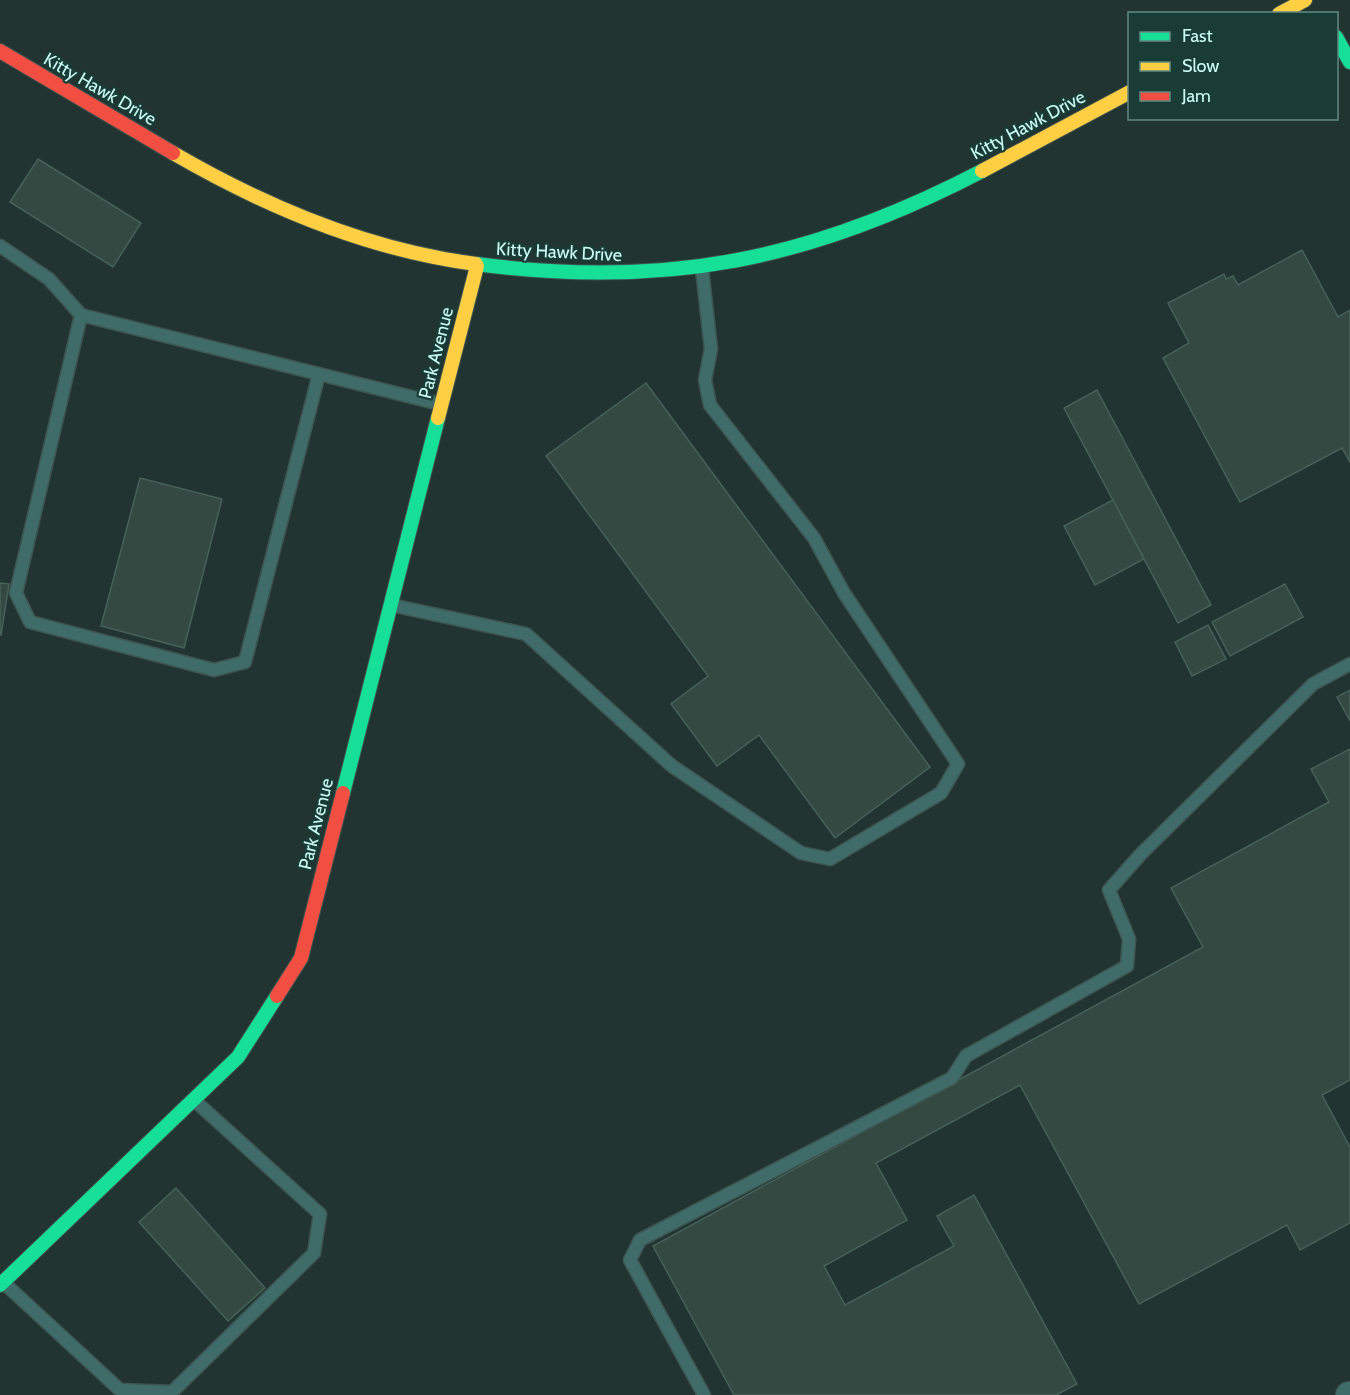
<svg xmlns="http://www.w3.org/2000/svg" width="1350" height="1395" viewBox="0 0 1350 1395" font-family="Cabin,sans-serif">
<rect width="100%" height="100%" fill="#213431"/>
<g fill="#334942" stroke="#476159" stroke-width="1.5">
<path d="M38,159L141,223L113,267L10,202Z"/>
<path d="M1302,250L1338,317L1350,310V462L1342,448L1240,502L1163,358L1189,343L1168,303L1224,274L1226,279L1233,276L1238,285Z"/>
<path d="M646,383L930,767L835,838L759,735L717,766L671,704L708,676L546,456Z"/>
<path d="M1097,390L1211,605L1178,623L1064,408Z"/>
<path d="M140,478L222,499L184,648L101,626Z"/>
<path d="M1113,500L1144,559L1095,585L1064,526Z"/>
<path d="M0,583L9,584L1,635H0Z"/>
<path d="M1285,584L1303,617L1230,656L1212,622Z"/>
<path d="M1208,625L1226,659L1192,676L1175,642Z"/>
<path d="M1350,690V721L1337,697Z"/>
<path d="M1350,749V1080L1322,1095L1350,1147V1223L1300,1250L1287,1225L1139,1304L1020,1085L876,1163L907,1220L824,1266L845,1305L954,1246L937,1216L974,1195L1077,1384L1056,1395H734L653,1246L1203,947L1171,888L1329,802L1311,769Z"/>
<path d="M176,1188L265,1288L228,1321L139,1222Z"/>
</g>
<g fill="none" stroke-linecap="round" stroke-linejoin="round">
<defs>
<g id="lane">
<path d="M0,246L49,279L81,315"/>
<path d="M319,374L245,662L214,670L30,622L16,593L81,315L440,404"/>
<path d="M391,605L526,634L672,766L801,853L830,859L941,793L958,764L844,593L814,538L710,405L705,380L711,349L702,269"/>
<path d="M4,1283L120,1390L172,1392L314,1253L320,1214L194,1100"/>
<path d="M704,1395L630,1260L640,1240L952,1078L966,1056L1127,966L1129,939L1109,890L1140,855L1313,684L1350,664"/>
</g>
<path id="street" d="M1349,1395H1350"/>
<g id="fast">
<path d="M1336,37L1350,62"/>
<path d="M476,264C667,289 811,260 982,171"/>
<path d="M343,793L438,418"/>
<path d="M0,1285L238,1057L277,996"/>
</g>
<g id="slow">
<path d="M1279,14L1305,0"/>
<path d="M173,153C266,207 368,250 476,264"/>
<path d="M982,171L1130,92"/>
<path d="M438,418L477,266"/>
</g>
<g id="jam">
<path d="M0,51L173,153"/>
<path d="M277,996L301,958L343,793"/>
</g>
</defs>
<use href="#lane" stroke="#3d5450" stroke-width="15"/>
<use href="#street" stroke="#3d5450" stroke-width="28"/>
<use href="#fast" stroke="#3d5450" stroke-width="16"/>
<use href="#slow" stroke="#3d5450" stroke-width="16"/>
<use href="#jam" stroke="#3d5450" stroke-width="16"/>
<use href="#lane" stroke="#3f6c68" stroke-width="12"/>
<use href="#street" stroke="#3f6c68" stroke-width="26"/>
<use href="#fast" stroke="#16e098" stroke-width="14"/>
<use href="#slow" stroke="#ffcf43" stroke-width="14"/>
<use href="#jam" stroke="#f24e42" stroke-width="14"/>
</g>
<g text-anchor="middle" stroke-width="4.5" stroke-linejoin="round" paint-order="stroke">
<g font-size="18" fill="#cbfdf4" stroke="#193c37">
<text transform="translate(100 89) rotate(30)" y="6">Kitty Hawk Drive</text>
<text transform="translate(1028 125) rotate(-28)" y="6">Kitty Hawk Drive</text>
<text transform="translate(559 252) rotate(3)" y="6">Kitty Hawk Drive</text>
<text transform="translate(436 353) rotate(-76)" y="6">Park Avenue</text>
<text transform="translate(316 824) rotate(-76)" y="6">Park Avenue</text>
</g>
</g>
<rect x="1128" y="12" width="210" height="108" fill="#193c37" stroke="#608983" stroke-width="1.5"/>
<rect x="1140" y="32" width="30" height="9" fill="#16e098" stroke="#608983" stroke-width="1.5"/>
<text x="1182" y="42" font-size="18" fill="#cbfdf4">Fast</text>
<rect x="1140" y="62" width="30" height="9" fill="#ffcf43" stroke="#608983" stroke-width="1.5"/>
<text x="1182" y="72" font-size="18" fill="#cbfdf4">Slow</text>
<rect x="1140" y="92" width="30" height="9" fill="#f24e42" stroke="#608983" stroke-width="1.5"/>
<text x="1182" y="102" font-size="18" fill="#cbfdf4">Jam</text>
</svg>
